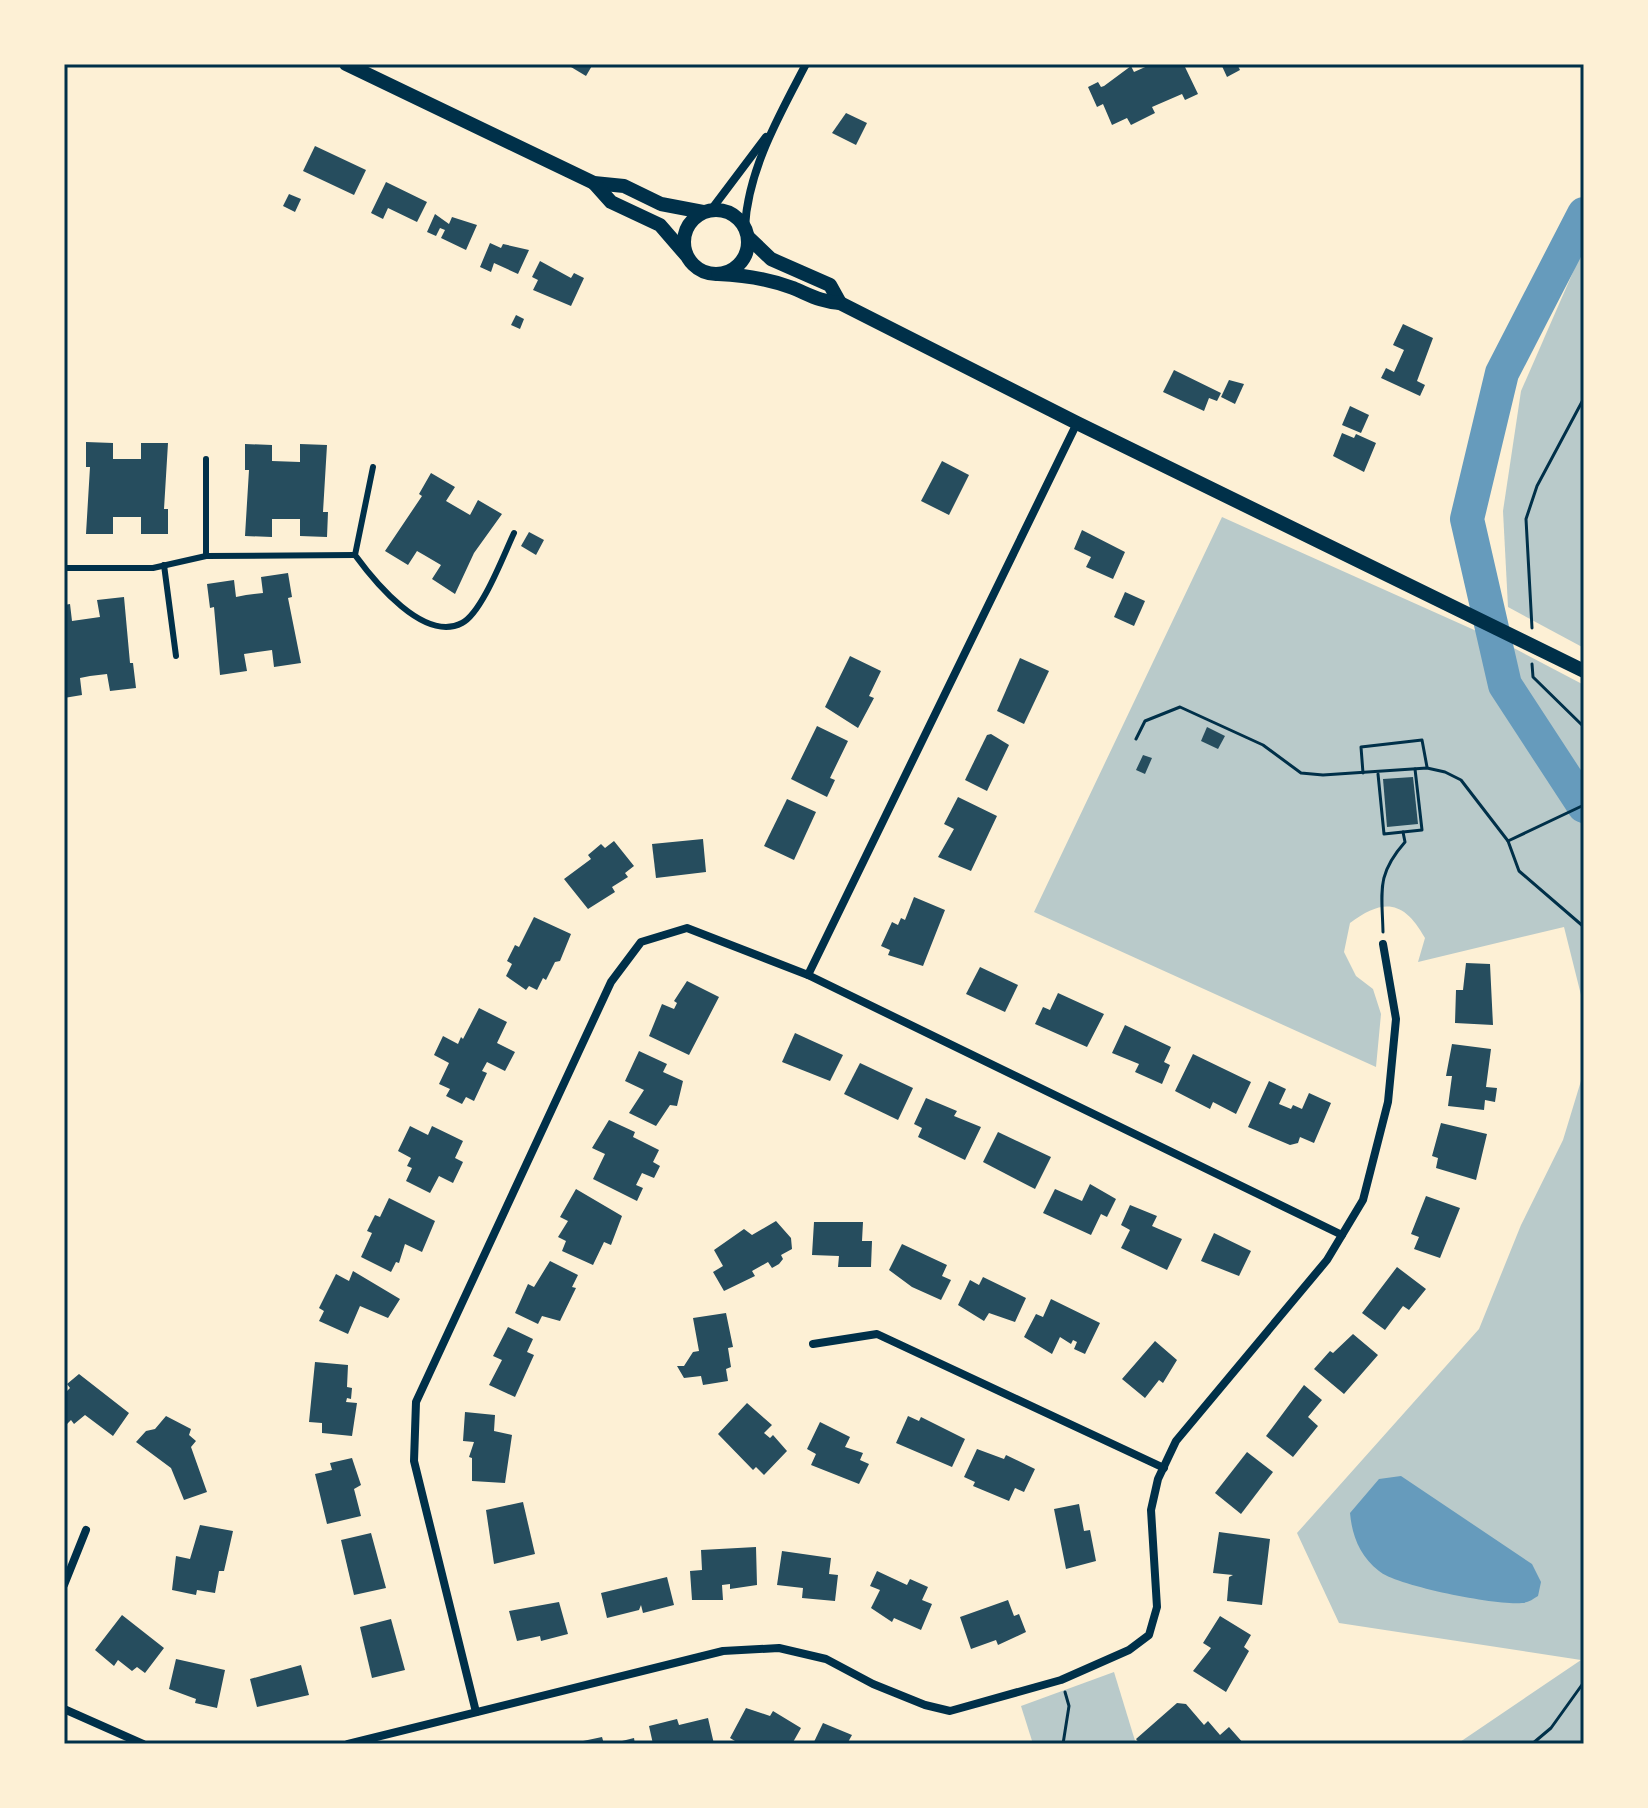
<svg xmlns="http://www.w3.org/2000/svg" width="1648" height="1808" viewBox="0 0 1648 1808" font-family="'Times New Roman',serif">
<rect width="100%" height="100%" fill="#fdf0d5"/>
<g fill="#b9caca">
<path d="M1584,247V648L1508,607L1503,511L1521,391Z"/>
<path d="M1222,517L1510,646L1584,685V1007L1564,927L1418,962L1425,938C1404,900 1383,898 1350,923L1344,952L1356,976L1373,989L1381,1014L1376,1067L1034,912Z"/>
<path d="M1584,1071V1744H1457L1581,1660L1339,1623L1297,1533L1479,1329L1521,1225L1563,1140Z"/>
<path d="M1114,1672L1136,1744H1033L1021,1706Z"/>
</g>
<path fill="#669bbc" d="M1401,1476L1532,1564L1541,1582L1538,1596C1533,1599 1528,1603 1522,1603C1499,1606 1396,1586 1379,1571C1360,1556 1352,1536 1350,1513L1379,1479Z"/>
<g fill="none" stroke-linecap="round" stroke-linejoin="round">
<path stroke="#669bbc" stroke-width="34" d="M1584,214L1502,373L1467,519L1505,685L1584,806"/>
</g>
<g fill="#264d5e">
<path d="M566,64H593L586,76Z"/>
<path d="M1152,64H1191L1185,67L1198,94L1185,100L1182,94L1152,107L1155,113L1131,125L1127,118L1112,125L1103,104L1097,107L1088,87L1098,82L1101,87L1104,86L1131,66L1134,72Z"/>
<path d="M1221,64H1237L1240,70L1227,77Z"/>
<path d="M846,113L867,123L856,145L832,133Z"/>
<path d="M315,146L366,170L354,195L303,171Z"/>
<path d="M386,182L427,202L417,222L388,208L383,219L371,213Z"/>
<path d="M289,194L301,199L295,212L283,206Z"/>
<path d="M435,214L449,224L452,217L477,225L466,250L441,238L445,230L440,228L436,236L427,232Z"/>
<path d="M490,243L501,248L503,244L529,250L518,274L494,263L491,272L480,267Z"/>
<path d="M540,261L571,278L574,273L584,278L571,306L533,290L538,280L532,277Z"/>
<path d="M516,315L524,319L520,329L511,325Z"/>
<path d="M1403,324L1433,338L1417,381L1425,385L1420,396L1381,378L1386,368L1394,372L1404,350L1393,345Z"/>
<path d="M1174,370L1221,393L1217,401L1209,398L1204,411L1163,392Z"/>
<path d="M1229,380L1244,384L1235,404L1221,397Z"/>
<path d="M1350,406L1369,415L1361,433L1342,425Z"/>
<path d="M1342,433L1354,438L1356,434L1376,443L1364,472L1333,456Z"/>
<path d="M86,442L113,443V459H141V443H168L164,509H168V534H141V517H113V534H86L90,467H86Z"/>
<path d="M245,444L272,445V461L300,462V444L327,445L323,512H328L327,537L300,536V519H272V537L245,536L249,470H245Z"/>
<path d="M942,461L969,475L949,515L921,501Z"/>
<path d="M431,473L455,487L446,501L470,515L478,500L502,514L474,553L455,594L432,579L441,565L424,555L417,551L408,565L385,551L422,496L419,494Z"/>
<path d="M1082,530L1125,552L1113,579L1086,567L1091,557L1074,549Z"/>
<path d="M529,532L544,540L536,555L521,546Z"/>
<path d="M288,573L292,597L288,598L301,663L274,667L272,650L244,654L247,671L220,675L214,607L210,608L207,584L234,580L236,597L246,595L263,593L261,577Z"/>
<path d="M1125,592L1145,601L1134,626L1114,617Z"/>
<path d="M124,597L130,663H133L136,688L110,691L107,674L90,676L80,678L82,695L64,698V605L70,604L72,621L100,617L97,600Z"/>
<path d="M850,656L881,671L869,696L874,698L858,728L825,707Z"/>
<path d="M1020,658L1049,671L1024,724L997,711Z"/>
<path d="M817,726L848,741L830,778L835,780L827,797L791,779Z"/>
<path d="M1207,727L1225,736L1218,749L1201,741Z"/>
<path d="M991,734L1009,745L987,791L965,780L987,735Z"/>
<path d="M1143,755L1152,758L1145,774L1136,770Z"/>
<path d="M1413,777L1418,824L1387,827L1383,779Z"/>
<path d="M958,797L997,816L971,871L938,857L954,829L944,824Z"/>
<path d="M787,799L816,812L794,860L764,846Z"/>
<path d="M703,839L706,872L656,878L652,844Z"/>
<path d="M614,841L634,866L625,873L628,877L612,887L615,892L588,909L564,879L591,859L588,855L601,844L605,848Z"/>
<path d="M914,897L945,910L923,966L888,955L890,950L881,946L892,922L898,925L901,918L905,920Z"/>
<path d="M534,917L571,934L560,961L555,962L546,980L543,978L537,990L529,986L526,990L506,976L512,964L507,961L515,945L519,947Z"/>
<path d="M1466,963L1490,964L1493,1025L1455,1023L1456,990H1463Z"/>
<path d="M980,967L1018,985L1005,1012L966,994Z"/>
<path d="M687,981L719,997L689,1055L649,1036L662,1004L674,1009L677,1003L674,1001Z"/>
<path d="M1058,993L1104,1014L1087,1047L1035,1024L1043,1007L1050,1010Z"/>
<path d="M479,1008L507,1022L497,1043L515,1052L505,1071L487,1062L482,1071L487,1073L474,1101L466,1097L462,1104L446,1096L450,1089L439,1084L449,1063L434,1055L443,1036L458,1044L461,1037L463,1039Z"/>
<path d="M1125,1025L1171,1047L1164,1062L1170,1065L1162,1084L1135,1072L1139,1064L1112,1053Z"/>
<path d="M795,1033L843,1055L830,1081L782,1062Z"/>
<path d="M1452,1044L1491,1049L1486,1087L1497,1088L1495,1102L1485,1100L1484,1110L1448,1106L1452,1076H1446Z"/>
<path d="M639,1051L667,1064L663,1072L683,1081L677,1106L670,1105L656,1126L629,1113L644,1090L625,1081Z"/>
<path d="M1193,1054L1251,1082L1236,1114L1213,1102L1210,1109L1175,1091Z"/>
<path d="M860,1063L913,1088L898,1120L844,1094Z"/>
<path d="M1269,1081L1286,1089L1279,1104L1291,1109L1293,1105L1302,1109L1309,1093L1331,1103L1314,1143L1300,1137L1298,1143L1290,1145L1248,1127Z"/>
<path d="M926,1098L957,1111L954,1116L981,1127L965,1160L918,1137L922,1128L914,1124Z"/>
<path d="M609,1120L635,1132L633,1137L659,1150L653,1162L660,1166L654,1178L642,1173L636,1185L643,1188L637,1201L593,1179L605,1154L592,1148Z"/>
<path d="M1441,1123L1487,1134L1476,1180L1436,1168L1438,1158L1432,1156Z"/>
<path d="M410,1126L428,1135L432,1126L463,1141L455,1158L463,1162L453,1183L439,1176L430,1193L406,1181L412,1168L407,1166L411,1158L398,1151Z"/>
<path d="M998,1132L1051,1157L1035,1189L983,1162Z"/>
<path d="M1090,1184L1116,1199L1107,1217L1101,1214L1091,1235L1043,1213L1055,1189L1082,1201Z"/>
<path d="M576,1189L622,1216L611,1245L604,1242L593,1265L562,1251L566,1241L558,1237L568,1221L560,1217Z"/>
<path d="M1426,1196L1460,1208L1440,1258L1414,1249L1419,1237L1411,1234Z"/>
<path d="M389,1198L435,1221L422,1252L405,1244L399,1263L396,1262L391,1272L361,1257L372,1233L367,1231L375,1215L380,1217Z"/>
<path d="M1130,1205L1157,1216L1152,1226L1182,1239L1167,1270L1121,1248L1130,1230L1121,1225Z"/>
<path d="M776,1221L791,1238L792,1249L781,1255L783,1259L779,1264L772,1268L768,1262L752,1271L755,1276L724,1291L713,1272L723,1266L714,1250L744,1229L752,1235Z"/>
<path d="M814,1222H863L862,1241H872L871,1267H838L839,1256L812,1255Z"/>
<path d="M1214,1233L1251,1251L1239,1276L1201,1261Z"/>
<path d="M902,1244L947,1265L942,1276L951,1280L941,1300L912,1287L889,1270Z"/>
<path d="M550,1261L578,1275L572,1287L576,1288L560,1321L542,1316L538,1324L515,1313L528,1284L534,1287Z"/>
<path d="M1397,1267L1426,1289L1409,1310L1403,1306L1385,1330L1362,1313Z"/>
<path d="M353,1271L400,1299L388,1318L360,1306L348,1334L319,1321L324,1311L319,1308L336,1274L349,1281Z"/>
<path d="M983,1277L1026,1298L1015,1322L989,1313L984,1321L958,1305L970,1280L979,1285Z"/>
<path d="M1051,1299L1100,1323L1085,1354L1074,1349L1077,1342L1073,1340L1071,1344L1060,1337L1052,1354L1024,1337L1036,1314L1043,1317Z"/>
<path d="M726,1313L733,1347L728,1348L731,1367L726,1369L728,1381L703,1385L701,1376L684,1378L677,1366H684L693,1352L699,1351L693,1318Z"/>
<path d="M508,1327L533,1339L527,1352L534,1355L515,1397L489,1385L502,1360L493,1356Z"/>
<path d="M1353,1334L1378,1355L1344,1394L1314,1369L1330,1351L1333,1353Z"/>
<path d="M1155,1341L1177,1360L1163,1383L1159,1380L1145,1398L1122,1379Z"/>
<path d="M315,1362L348,1365L347,1387L352,1388L351,1399L347,1398L346,1402L357,1403L352,1436L322,1433V1423L309,1422Z"/>
<path d="M79,1374L129,1413L113,1436L85,1415L74,1424L71,1420L64,1427V1394L70,1388L67,1384Z"/>
<path d="M1304,1385L1322,1400L1308,1417L1318,1426L1293,1457L1266,1436Z"/>
<path d="M747,1403L772,1425L764,1433L770,1438L773,1435L787,1451L764,1475L756,1467L753,1470L718,1434Z"/>
<path d="M465,1412L495,1415L494,1431L512,1435L505,1483L472,1481V1458L469,1457L474,1442L463,1441Z"/>
<path d="M166,1416L191,1429L189,1435L196,1441L191,1447L207,1492L184,1500L171,1468L136,1442L146,1431L155,1429Z"/>
<path d="M908,1416L919,1421L921,1417L965,1439L952,1467L896,1443Z"/>
<path d="M820,1422L850,1437L845,1447L863,1453L860,1460L869,1464L859,1484L811,1465L816,1454L807,1449Z"/>
<path d="M977,1449L1004,1459L1006,1455L1035,1469L1024,1492L1015,1488L1009,1501L973,1486L975,1482L964,1477Z"/>
<path d="M1247,1452L1273,1472L1241,1514L1215,1493Z"/>
<path d="M352,1458L361,1485L354,1489L361,1516L327,1524L315,1474L332,1470L330,1463Z"/>
<path d="M523,1502L535,1554L494,1564L486,1510Z"/>
<path d="M1079,1504L1084,1531L1090,1530L1096,1561L1066,1569L1054,1509Z"/>
<path d="M200,1525L233,1531L224,1571H219L215,1593L197,1590L196,1595L172,1590L176,1556L190,1559Z"/>
<path d="M1219,1532L1270,1539L1262,1605L1227,1601L1229,1577L1233,1575L1213,1573Z"/>
<path d="M371,1533L386,1588L354,1595L341,1540Z"/>
<path d="M756,1547L757,1585L730,1589V1584L722,1585L723,1600H692L690,1571L702,1570L701,1550Z"/>
<path d="M782,1551L831,1558L829,1574L838,1575L835,1601L802,1598L803,1588L777,1585Z"/>
<path d="M877,1571L907,1585L910,1579L928,1587L922,1600L932,1604L921,1630L894,1618L892,1622L871,1608L880,1590L870,1586Z"/>
<path d="M667,1577L674,1605L643,1613L641,1605L639,1610L607,1618L601,1593Z"/>
<path d="M1008,1600L1014,1616L1019,1614L1026,1632L998,1645L996,1640L971,1649L960,1617Z"/>
<path d="M559,1602L568,1634L541,1641L540,1636L517,1641L509,1611Z"/>
<path d="M122,1615L164,1648L145,1673L137,1667L132,1671L118,1660L114,1666L95,1650Z"/>
<path d="M1220,1616L1251,1635L1244,1647L1249,1651L1226,1692L1193,1671L1211,1648L1203,1643Z"/>
<path d="M391,1619L405,1670L372,1678L360,1627Z"/>
<path d="M176,1659L225,1670L217,1708L195,1703L196,1699L169,1689Z"/>
<path d="M301,1665L309,1695L257,1707L250,1679Z"/>
<path d="M1177,1703L1186,1704L1204,1725L1208,1721L1220,1735L1229,1727L1244,1744H1140L1136,1739Z"/>
<path d="M746,1708L770,1716L773,1711L801,1728L792,1744H740L730,1738Z"/>
<path d="M708,1718L714,1744H653L649,1726L677,1719L679,1725Z"/>
<path d="M823,1723L852,1735L847,1744H813Z"/>
<path d="M602,1737L604,1744H584L583,1741Z"/>
<path d="M634,1738L635,1744H614V1743Z"/>
</g>
<g fill="none" stroke-linecap="round" stroke-linejoin="round">
<g stroke="#003049" stroke-width="3">
<path d="M1532,628L1526,519L1537,486L1584,398"/>
<path d="M1532,664L1533,677L1584,727"/>
<path d="M1136,739L1145,721L1180,707L1263,745L1301,773L1323,775L1427,768L1445,772L1461,780L1508,841L1584,805"/>
<path d="M1363,773L1361,747L1422,740L1427,767"/>
<path d="M1378,774L1384,834L1422,830L1415,769"/>
<path d="M1508,841L1519,871L1584,927"/>
<path d="M1383,932C1382,891 1376,875 1405,842L1403,832"/>
<path d="M1063,1744L1069,1706L1065,1692"/>
<path d="M1532,1744L1551,1728L1584,1682"/>
</g>
<g stroke="#003049" stroke-width="6">
<path d="M373,467L355,555C374,581 424,643 462,623C482,613 504,554 514,533"/>
<path d="M206,556V459"/>
<path d="M164,565L176,656"/>
<path d="M64,568H153L206,556L355,555"/>
</g>
<g stroke="#003049" stroke-width="8">
<path d="M711,210L766,137"/>
<path d="M745,227C748,169 780,114 806,64"/>
<path d="M808,975L1077,423"/>
<path d="M813,1344L877,1334L1164,1468"/>
<path d="M64,1585L86,1530"/>
<path d="M64,1709L143,1744"/>
<path d="M476,1712L414,1461L416,1402L611,982L641,942L687,928L808,975L1342,1235"/>
<path d="M348,1744L723,1651L779,1648L826,1659L873,1684L925,1705L950,1711L1061,1680L1129,1650L1149,1635L1157,1607L1151,1510L1158,1479L1176,1441L1327,1260L1363,1200L1388,1102L1396,1019L1383,944"/>
</g>
<g stroke="#003049" stroke-width="14">
<path d="M346,64L594,183L624,186L661,204L703,212"/>
<path d="M594,183L611,202L660,225L686,255"/>
<circle cx="716" cy="242" r="32"/>
<path d="M748,237L771,259L830,285L840,303"/>
<path d="M718,274C744,275 769,279 793,288C810,295 821,302 840,303L1077,423L1584,671"/>
</g>
</g>
<rect width="1648" height="1808" fill="none" stroke="#fdf0d5" stroke-width="132"/>
<rect x="66" y="66" width="1516" height="1676" fill="none" stroke="#003049" stroke-width="3"/>
</svg>
